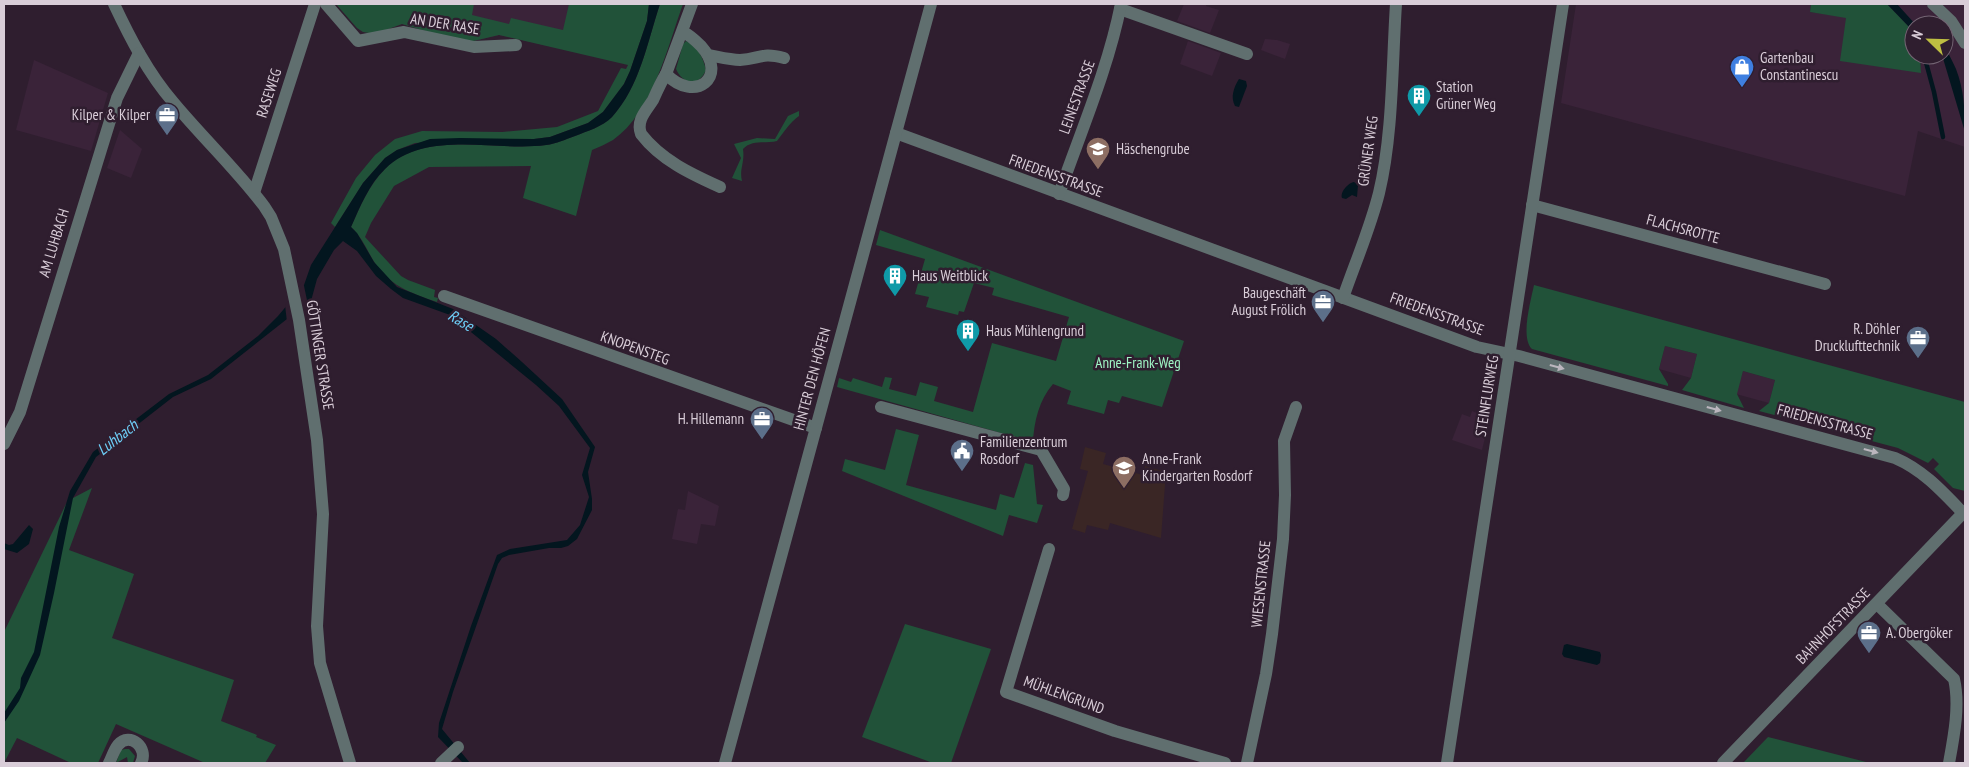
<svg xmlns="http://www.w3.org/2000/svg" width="1969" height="767" viewBox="0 0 1969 767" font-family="'PT Sans Narrow',sans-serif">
<rect width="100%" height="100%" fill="#2f1e2f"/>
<g fill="#3a2339">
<path d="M336,4H630L611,60L499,35L465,43L402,24L375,34L363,32L357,28Z"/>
<path d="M1184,4H1206V6L1219,10L1210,33L1177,21Z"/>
<path d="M1576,4H1811L1810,12L1846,17L1921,72L1920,55H1944V25H1914V32L1887,4H1965V147L1918,131L1905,196L1561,103Z"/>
<path d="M1265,39L1277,40L1290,44L1285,59L1261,50Z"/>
<path d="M1188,41L1221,53L1212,76L1180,64Z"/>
<path d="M34,60L108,93L91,151L16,130Z"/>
<path d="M120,130L142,149L131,178L107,168Z"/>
<path d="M1665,346L1697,354L1691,378L1659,369Z"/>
<path d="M1743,371L1775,380L1769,403L1736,394Z"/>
<path d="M1472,411L1490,418L1482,450L1452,440L1462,414L1470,417Z"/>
<path d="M688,491L719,506L715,526L701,524L697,544L672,539L678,509L685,510Z"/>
</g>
<path fill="#3a2625" d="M1085,447L1106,453L1103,464L1143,475L1145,466L1166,472L1161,538L1110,523L1108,530L1087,525L1085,533L1072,529L1088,471L1080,469Z"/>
<g fill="#215239">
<path d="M336,4H474L472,15L509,24L511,18L563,30L569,4H649L647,21L630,71L624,84L603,112L588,123L550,137L534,139H494L415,143L397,150L385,158L363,183L335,227L331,223L356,178L375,155L395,139L422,131L502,132L557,127L598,111L621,68L626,69L628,65L499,35L465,43L402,24L375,34L363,32L357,28Z"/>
<path d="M660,4H683C667,48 653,112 613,140C606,144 599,147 592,150L576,216L523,198L531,166L429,167L394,186L371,223L365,237L401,276L408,280L435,290L434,297L438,298L437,302C409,292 389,286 373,260C366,248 361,236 351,227C360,207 369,185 385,169C425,129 496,152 546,145C556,144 566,139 575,136C587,131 602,127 612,117C640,86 647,43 660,4Z"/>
<path d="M1811,4H1887L1914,32V55H1920L1921,73L1840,61L1846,18L1810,12Z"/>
<path d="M686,41C698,46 703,58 706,70C699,87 683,85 676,69L683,44Z"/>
<path d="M799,111V116C790,122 784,132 777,141C766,144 752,139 743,149C745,163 739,169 742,181L732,178L741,158L734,144L757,138L775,139L788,116Z"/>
<path d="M880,230L1184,341L1162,407L1122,396L1119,403L1108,400L1104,414L1067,404L1071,391L1053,384C1039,400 1034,422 1033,442L837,387L839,378L851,382L853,378L882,387L885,377L892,378L889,389L916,396L920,382L938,387L934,401L973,412L992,343L1056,361L1069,317L992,295L994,288L974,283L964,312L959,311L958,315L926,307L929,297L915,294L925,259L876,245Z"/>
<path d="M1534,285L1965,402V491L1953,488L1934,469L1939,464L1933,458L1928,463L1898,448L1759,411L1769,403L1775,380L1743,371L1737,394L1744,408L1682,390L1691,378L1697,354L1665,346L1659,369L1668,384V386L1532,349C1520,338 1531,300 1534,285Z"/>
<path d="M896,429L919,435L906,485L996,510L1000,494L1014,498L1025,463L1033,465L1037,504L1043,505L1037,523L1009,515L1003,536L842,471L845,459L885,470Z"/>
<path d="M92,488L69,550L134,574L112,638L234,680L221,721L257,735L256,737L276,745L265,763H205L116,724L98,763H71L17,738L4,763V632L66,504L73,498Z"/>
<path d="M905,624L991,649L951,763H933L862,737Z"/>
<path d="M1768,737L1870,763H1743Z"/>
<path d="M125,749H129L135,756L133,763H128L127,757L116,763L121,750Z"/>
</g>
<g fill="#03161f">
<path d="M649,4H660C647,43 640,86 612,117C602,127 587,131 575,136C566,139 556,144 546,145C496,152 426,129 385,169C369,184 360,207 351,227L357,233L374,262L397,287L453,309L496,339L522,362L562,399L595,447L588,472L592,499V510L577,539L568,546L561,548H549L509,555L502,558L498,564L453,692L442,729L470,763H463L438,737L439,723L471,626L497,555L510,549L567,540L580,525L589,497L582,475L590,448L559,406L536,385L450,315L403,298L391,289L376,276L357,251L343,241L334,250L317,279L311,301L308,305L287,319L211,379L173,397L96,457L73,498L54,593L40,655L19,701L4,723V713L20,688L21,678L34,652L59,527L70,491L93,452L169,394L208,375L258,336L278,316L304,285L311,265L363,183L385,158L397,150L430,139L460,138L534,139L550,137L588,123L603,112L624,84L630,71L647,21Z"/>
<path d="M1887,4H1897L1916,25H1914V32Z"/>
<path d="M1944,40C1946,52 1952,59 1956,69C1964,90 1965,110 1965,132L1942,55H1944Z"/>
<path d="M1239,79L1246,81L1247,86L1239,107L1235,106C1230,97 1234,87 1239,79Z"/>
<path d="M1354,182L1358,185L1357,197L1352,195L1346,199L1342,198C1340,192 1348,183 1354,182Z"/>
<path d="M29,525L33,529L29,544L17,553L4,549V543L9,545L13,544Z"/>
<path d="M1567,644L1600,652L1601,655L1600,663L1597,665L1564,657L1562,654L1564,645Z"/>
</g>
<path fill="#2f1e2f" d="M303,281L308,305L301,313L287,322L285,305Z"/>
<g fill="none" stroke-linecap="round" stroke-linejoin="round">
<path stroke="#03161f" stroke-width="4.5" d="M1924,55L1934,92L1943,137"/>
<g stroke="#606f6f" stroke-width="12">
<path d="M114,4C130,38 148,73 173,102C202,137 236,169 264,206L271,217L284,249L299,320L317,440L323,514L317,626L320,663L350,763"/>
<path d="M326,4L358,41L404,32L474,47L516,45"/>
<path d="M1933,4L1951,21L1965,43"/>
<path d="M1120,9L1247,54"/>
<path d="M683,32C690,35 695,40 701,46C729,77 695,104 666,74L692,4"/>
<path d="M708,55C719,57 730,60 740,60C760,59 761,52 784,58"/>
<path d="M666,74C661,82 657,91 653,100C646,111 636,120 641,134C661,160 691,174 720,187"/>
<path d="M896,133L1477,347L1519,356L1895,458C1923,470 1942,491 1963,513"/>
<path d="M254,193L315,4"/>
<path d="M1059,194C1081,131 1108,69 1121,4"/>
<path d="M1532,205L1825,284"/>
<path d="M444,296L816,428"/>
<path d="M1343,298C1355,263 1370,229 1379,193C1393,135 1392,64 1396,4"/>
<path d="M881,407L1041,450L1064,489L1063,495"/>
<path d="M4,444L20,412L117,98L139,53"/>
<path d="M1049,549L1006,692L1115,731L1225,763"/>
<path d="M1877,604L1954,679C1960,705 1954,736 1949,763"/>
<path d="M109,763C112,757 114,750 118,745C130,731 149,748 141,763"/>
<path d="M441,763L458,747"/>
<path d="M725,763L931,4"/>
<path d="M1247,763L1266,674L1272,634L1283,539L1285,495L1284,441L1296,407"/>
<path d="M1447,763L1563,4"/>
<path d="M1723,763L1965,511"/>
</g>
</g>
<defs><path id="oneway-solid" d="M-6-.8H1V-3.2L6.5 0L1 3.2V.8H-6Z" transform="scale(1.25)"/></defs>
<g fill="#bbb6be">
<use href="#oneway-solid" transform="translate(1557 367) rotate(15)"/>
<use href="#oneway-solid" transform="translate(1714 409) rotate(15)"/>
<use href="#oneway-solid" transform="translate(1871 451) rotate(15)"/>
</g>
<defs>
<symbol id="shop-pin" viewBox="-11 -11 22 30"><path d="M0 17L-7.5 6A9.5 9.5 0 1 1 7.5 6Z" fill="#3f7fe0" stroke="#2f1e2f"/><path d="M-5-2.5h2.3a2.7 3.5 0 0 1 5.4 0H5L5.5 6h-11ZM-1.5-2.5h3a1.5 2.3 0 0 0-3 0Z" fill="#fff"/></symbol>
<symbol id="building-pin" viewBox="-11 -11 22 30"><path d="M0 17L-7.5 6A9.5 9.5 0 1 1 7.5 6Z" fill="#0f9aa8" stroke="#2f1e2f"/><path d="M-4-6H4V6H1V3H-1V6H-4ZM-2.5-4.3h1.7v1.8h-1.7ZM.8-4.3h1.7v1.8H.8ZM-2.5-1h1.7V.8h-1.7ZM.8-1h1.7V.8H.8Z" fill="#fff"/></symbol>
<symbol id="office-pin" viewBox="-11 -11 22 30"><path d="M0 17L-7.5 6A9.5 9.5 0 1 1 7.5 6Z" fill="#5c6f8a" stroke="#2f1e2f"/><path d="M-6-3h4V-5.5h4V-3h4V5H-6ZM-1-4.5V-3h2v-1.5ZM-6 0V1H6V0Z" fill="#fff"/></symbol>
<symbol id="school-pin" viewBox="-11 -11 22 30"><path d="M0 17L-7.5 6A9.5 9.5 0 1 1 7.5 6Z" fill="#8d6e63" stroke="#2f1e2f"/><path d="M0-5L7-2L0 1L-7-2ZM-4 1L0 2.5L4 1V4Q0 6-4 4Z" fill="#fff"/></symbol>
<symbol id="civic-pin" viewBox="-11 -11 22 30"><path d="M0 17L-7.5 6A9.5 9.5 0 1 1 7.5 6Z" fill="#5c6f8a" stroke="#2f1e2f"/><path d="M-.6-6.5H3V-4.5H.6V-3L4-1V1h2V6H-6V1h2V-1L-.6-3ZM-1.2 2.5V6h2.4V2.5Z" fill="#fff"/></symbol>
</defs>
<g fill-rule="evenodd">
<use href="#shop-pin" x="1728" y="53" width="28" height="38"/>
<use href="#building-pin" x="1405" y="82" width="28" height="38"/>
<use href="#office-pin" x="153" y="101" width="28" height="38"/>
<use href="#school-pin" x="1084" y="135" width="28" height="38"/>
<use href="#building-pin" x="881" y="262" width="28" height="38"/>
<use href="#office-pin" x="1309" y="288" width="28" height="38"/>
<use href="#building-pin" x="954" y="317" width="28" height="38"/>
<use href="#office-pin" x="1904" y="324" width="28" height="38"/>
<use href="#office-pin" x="748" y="405" width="28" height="38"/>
<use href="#civic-pin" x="948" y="437" width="28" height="38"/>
<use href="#school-pin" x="1110" y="454" width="28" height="38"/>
<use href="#office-pin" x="1855" y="619" width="28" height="38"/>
</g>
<g text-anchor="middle" stroke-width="5" stroke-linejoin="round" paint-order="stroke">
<g font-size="15" fill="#d9cdd8" stroke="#2f1e2f">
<text transform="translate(445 24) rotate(9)" y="5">AN DER RASE</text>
<text transform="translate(269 93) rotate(-72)" y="5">RASEWEG</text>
<text transform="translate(1077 97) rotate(-70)" y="5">LEINESTRASSE</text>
<text transform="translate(1368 151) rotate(-82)" y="5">GRÜNER WEG</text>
<text transform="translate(1056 176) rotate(20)" y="5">FRIEDENSSTRASSE</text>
<text transform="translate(1683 229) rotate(15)" y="5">FLACHSROTTE</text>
<text transform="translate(54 243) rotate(-73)" y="5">AM LUHBACH</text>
<text transform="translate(1437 314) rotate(20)" y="5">FRIEDENSSTRASSE</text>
<text transform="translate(635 348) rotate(20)" y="5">KNOPENSTEG</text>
<text transform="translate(320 355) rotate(81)" y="5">GÖTTINGER STRASSE</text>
<text transform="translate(812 379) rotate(-75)" y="5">HINTER DEN HÖFEN</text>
<text transform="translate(1487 396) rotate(-81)" y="5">STEINFLURWEG</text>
<text transform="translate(1825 422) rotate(15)" y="5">FRIEDENSSTRASSE</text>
<text transform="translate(1261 584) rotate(-84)" y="5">WIESENSTRASSE</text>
<text transform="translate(1833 626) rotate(-46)" y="5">BAHNHOFSTRASSE</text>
<text transform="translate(1064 695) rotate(20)" y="5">MÜHLENGRUND</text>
</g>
<g font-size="15" fill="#d9cdd8" stroke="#2f1e2f" text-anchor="start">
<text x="1760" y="63">Gartenbau<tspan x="1760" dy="17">Constantinescu</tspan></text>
<text x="1436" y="92">Station<tspan x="1436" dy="17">Grüner Weg</tspan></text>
<text x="150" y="120" text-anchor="end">Kilper &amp; Kilper</text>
<text x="1116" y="154">Häschengrube</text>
<text x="912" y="281">Haus Weitblick</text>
<text x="1306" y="298" text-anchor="end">Baugeschäft<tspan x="1306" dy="17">August Frölich</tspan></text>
<text x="1900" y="334" text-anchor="end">R. Döhler<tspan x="1900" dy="17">Drucklufttechnik</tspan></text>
<text x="986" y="336">Haus Mühlengrund</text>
<text x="744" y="424" text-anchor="end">H. Hillemann</text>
<text x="980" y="447">Familienzentrum<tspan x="980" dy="17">Rosdorf</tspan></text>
<text x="1142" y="464">Anne-Frank<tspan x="1142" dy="17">Kindergarten Rosdorf</tspan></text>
<text x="1886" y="638">A. Obergöker</text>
</g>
<g font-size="15" fill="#9ff6c5" stroke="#2f1e2f">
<text x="1138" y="368">Anne-Frank-Weg</text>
</g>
<g font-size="16" font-style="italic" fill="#6ecff8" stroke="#2f1e2f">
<text transform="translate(461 320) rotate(31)" y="6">Rase</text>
<text transform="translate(117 437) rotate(-38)" y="6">Luhbach</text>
</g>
</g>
<rect width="1969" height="767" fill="none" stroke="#d9cdd8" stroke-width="10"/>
<g transform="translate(1929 40) rotate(293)"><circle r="24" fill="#2f1e2f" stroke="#736473"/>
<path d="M0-4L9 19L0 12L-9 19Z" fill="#bebe42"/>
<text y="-8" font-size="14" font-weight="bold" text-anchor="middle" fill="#d9cdd8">N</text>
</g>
</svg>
